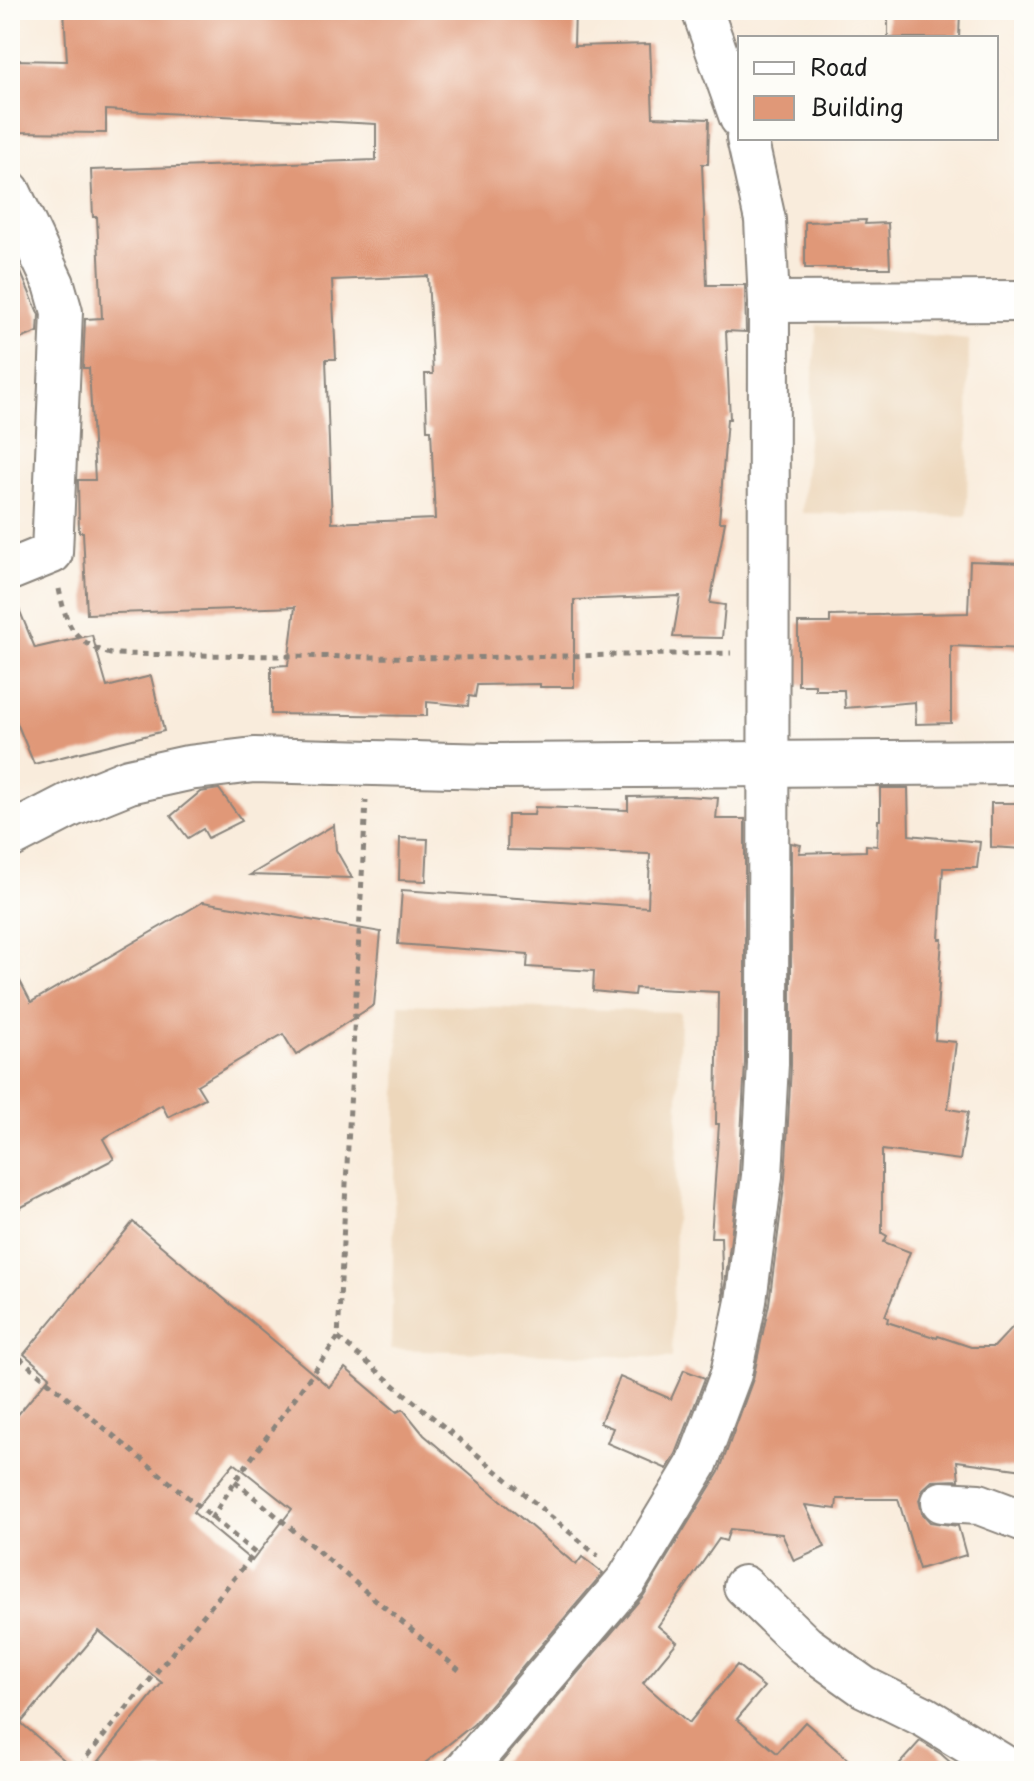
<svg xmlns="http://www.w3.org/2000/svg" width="1034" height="1781" viewBox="0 0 1034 1781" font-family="'Playpen Sans',sans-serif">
<rect width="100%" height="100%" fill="#fdfcf7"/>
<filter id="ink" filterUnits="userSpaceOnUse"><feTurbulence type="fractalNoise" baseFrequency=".0125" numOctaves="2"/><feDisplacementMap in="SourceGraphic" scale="16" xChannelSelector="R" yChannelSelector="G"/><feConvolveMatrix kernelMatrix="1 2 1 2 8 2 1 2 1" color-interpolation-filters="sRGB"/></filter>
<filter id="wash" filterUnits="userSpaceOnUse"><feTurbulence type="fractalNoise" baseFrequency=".006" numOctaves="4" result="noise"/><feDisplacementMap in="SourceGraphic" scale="32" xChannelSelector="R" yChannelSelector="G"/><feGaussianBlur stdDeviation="1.8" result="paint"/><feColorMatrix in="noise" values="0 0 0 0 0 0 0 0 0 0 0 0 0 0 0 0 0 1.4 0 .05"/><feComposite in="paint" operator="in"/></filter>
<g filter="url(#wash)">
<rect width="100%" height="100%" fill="#f9ecdc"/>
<g fill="#edd7bb">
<path d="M817,325L969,340L967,516L802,513Z"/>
<path d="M399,1004L680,1012L672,1358L391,1349Z"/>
</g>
<g id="blocks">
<g fill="#e09878" fill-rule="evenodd">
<path d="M64,10H575L574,46L650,44L653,117L709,119L708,164H702L707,285H745L746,332L726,331L730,419H727L719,522H725L710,603L725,605L722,638L673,637L680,596L574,600V687H540V684L477,685L475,697L469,696L468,706L427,702V716L271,714V666L288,665L295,607L87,614L83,532H79L78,480H95L89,368H83L85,319L102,318L97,217H93L91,170L376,160V124L106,110V133L10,132V60L67,61ZM428,276L433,374H425L427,430H431L435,519L332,523L326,359H336L332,280Z"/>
<path d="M888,10H960L959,38H888Z"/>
<path d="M866,220L865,224L888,223L890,268H805V222Z"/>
<path d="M10,247L39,315L38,332L10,343Z"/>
<path d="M970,561L1024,563V649L951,646V723L916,724L915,702L845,708L844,690H815V685H798V623H830V616L968,613Z"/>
<path d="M10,592H12L35,648L92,635L107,687L151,676L164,731L34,764L10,706Z"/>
<path d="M880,788H908L909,835L980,842L977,868H943L939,939H942L935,1040L956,1042L948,1109L968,1112L960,1160L882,1150V1233L887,1236L884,1242L910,1252L885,1316L888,1318L887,1322L937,1338L938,1336L971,1347H994L1021,1318L1020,1426H1024V1470L957,1461L959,1480L932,1481L923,1489L919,1500L922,1513L930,1522L958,1526L966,1555L919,1569L898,1499H837L836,1509L805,1505L825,1547L794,1561L782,1534L730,1529L726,1541L719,1539L658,1626L677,1642L643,1683L689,1723L737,1665L764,1687L737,1719L777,1753L805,1722L861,1771H494L644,1595L719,1472L753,1379L769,1304L785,1179L791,1065V843L801,845L799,853L866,851V845L877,846L878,820H880Z"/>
<path d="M219,789L242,821L208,838L203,829L188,838L171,816L200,792Z"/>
<path d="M684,796L718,798L716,819H745V1063L739,1174L723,1301L721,1237H711L719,1124H716L718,992L635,988L634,995L593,991L594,971L527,967L528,954L398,944L402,890L648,907L650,854L507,850L508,815H534L535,807L628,810V797Z"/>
<path d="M991,803H1024V849L991,847Z"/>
<path d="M334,825L336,850L352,878L250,875Z"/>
<path d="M400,838L428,839L426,881L399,880Z"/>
<path d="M203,902L381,932L374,1005L296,1055L283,1034L197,1085L205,1098L168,1117L162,1105L103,1139L114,1159L10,1213V962L31,1002Z"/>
<path d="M133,1222L329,1387L345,1368L397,1412L403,1409L424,1435L576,1565L582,1557L603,1573L474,1724L415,1771H91L162,1683L99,1631L21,1723L77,1771H10V1424L50,1376L24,1354ZM234,1463L292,1509L252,1561L193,1512Z"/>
<path d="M684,1370L705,1378L676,1454L667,1469L607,1443L613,1428L600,1423L620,1377L671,1399Z"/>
<path d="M920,1741L941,1754L960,1771H893Z"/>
</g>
</g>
</g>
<g filter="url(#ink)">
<use href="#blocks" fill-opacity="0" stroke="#8a847c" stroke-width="2"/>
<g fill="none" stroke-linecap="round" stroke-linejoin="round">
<defs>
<g id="minor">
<path d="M702,10L740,118"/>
<path d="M10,191L54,284L62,312L52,553L10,570"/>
<path d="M769,302L1024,301"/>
<path d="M942,1502L979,1504L1024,1521"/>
<path d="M744,1586L805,1645L864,1687L925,1717L1013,1771"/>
<path d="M464,1771L627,1580L697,1464L731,1374L746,1301L762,1176L768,1064L769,302L765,220L747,138"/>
</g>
<path id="tertiary" d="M10,836L72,804L129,781L188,768L254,760L493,766L1024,762"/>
</defs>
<use href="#minor" stroke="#8a847c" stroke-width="44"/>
<use href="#tertiary" stroke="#8a847c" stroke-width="48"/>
<g stroke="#8a847c" stroke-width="5" stroke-dasharray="6 6" stroke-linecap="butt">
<path d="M59,589C67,627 72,640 110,654L456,658L731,653"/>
<path d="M338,1338L598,1556"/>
<path d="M10,1350L255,1553L83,1761"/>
<path d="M235,1481L459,1670"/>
<path d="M211,1519L235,1481L338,1338L366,800"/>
</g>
<use href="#minor" stroke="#fff" stroke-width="40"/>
<use href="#tertiary" stroke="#fff" stroke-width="44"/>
</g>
</g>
<rect width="1034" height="1781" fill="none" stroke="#fdfcf7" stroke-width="40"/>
<rect x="738" y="36" width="260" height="104" fill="#fdfcf7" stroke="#a3a29f" stroke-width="2"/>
<rect x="754" y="62" width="40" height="12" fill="#ffffff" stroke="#a3a29f" stroke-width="2"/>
<text x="810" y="76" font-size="24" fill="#1c1c1c">Road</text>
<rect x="754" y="96" width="40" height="24" fill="#e09878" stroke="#a3a29f" stroke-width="2"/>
<text x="810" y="116" font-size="24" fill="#1c1c1c">Building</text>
</svg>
